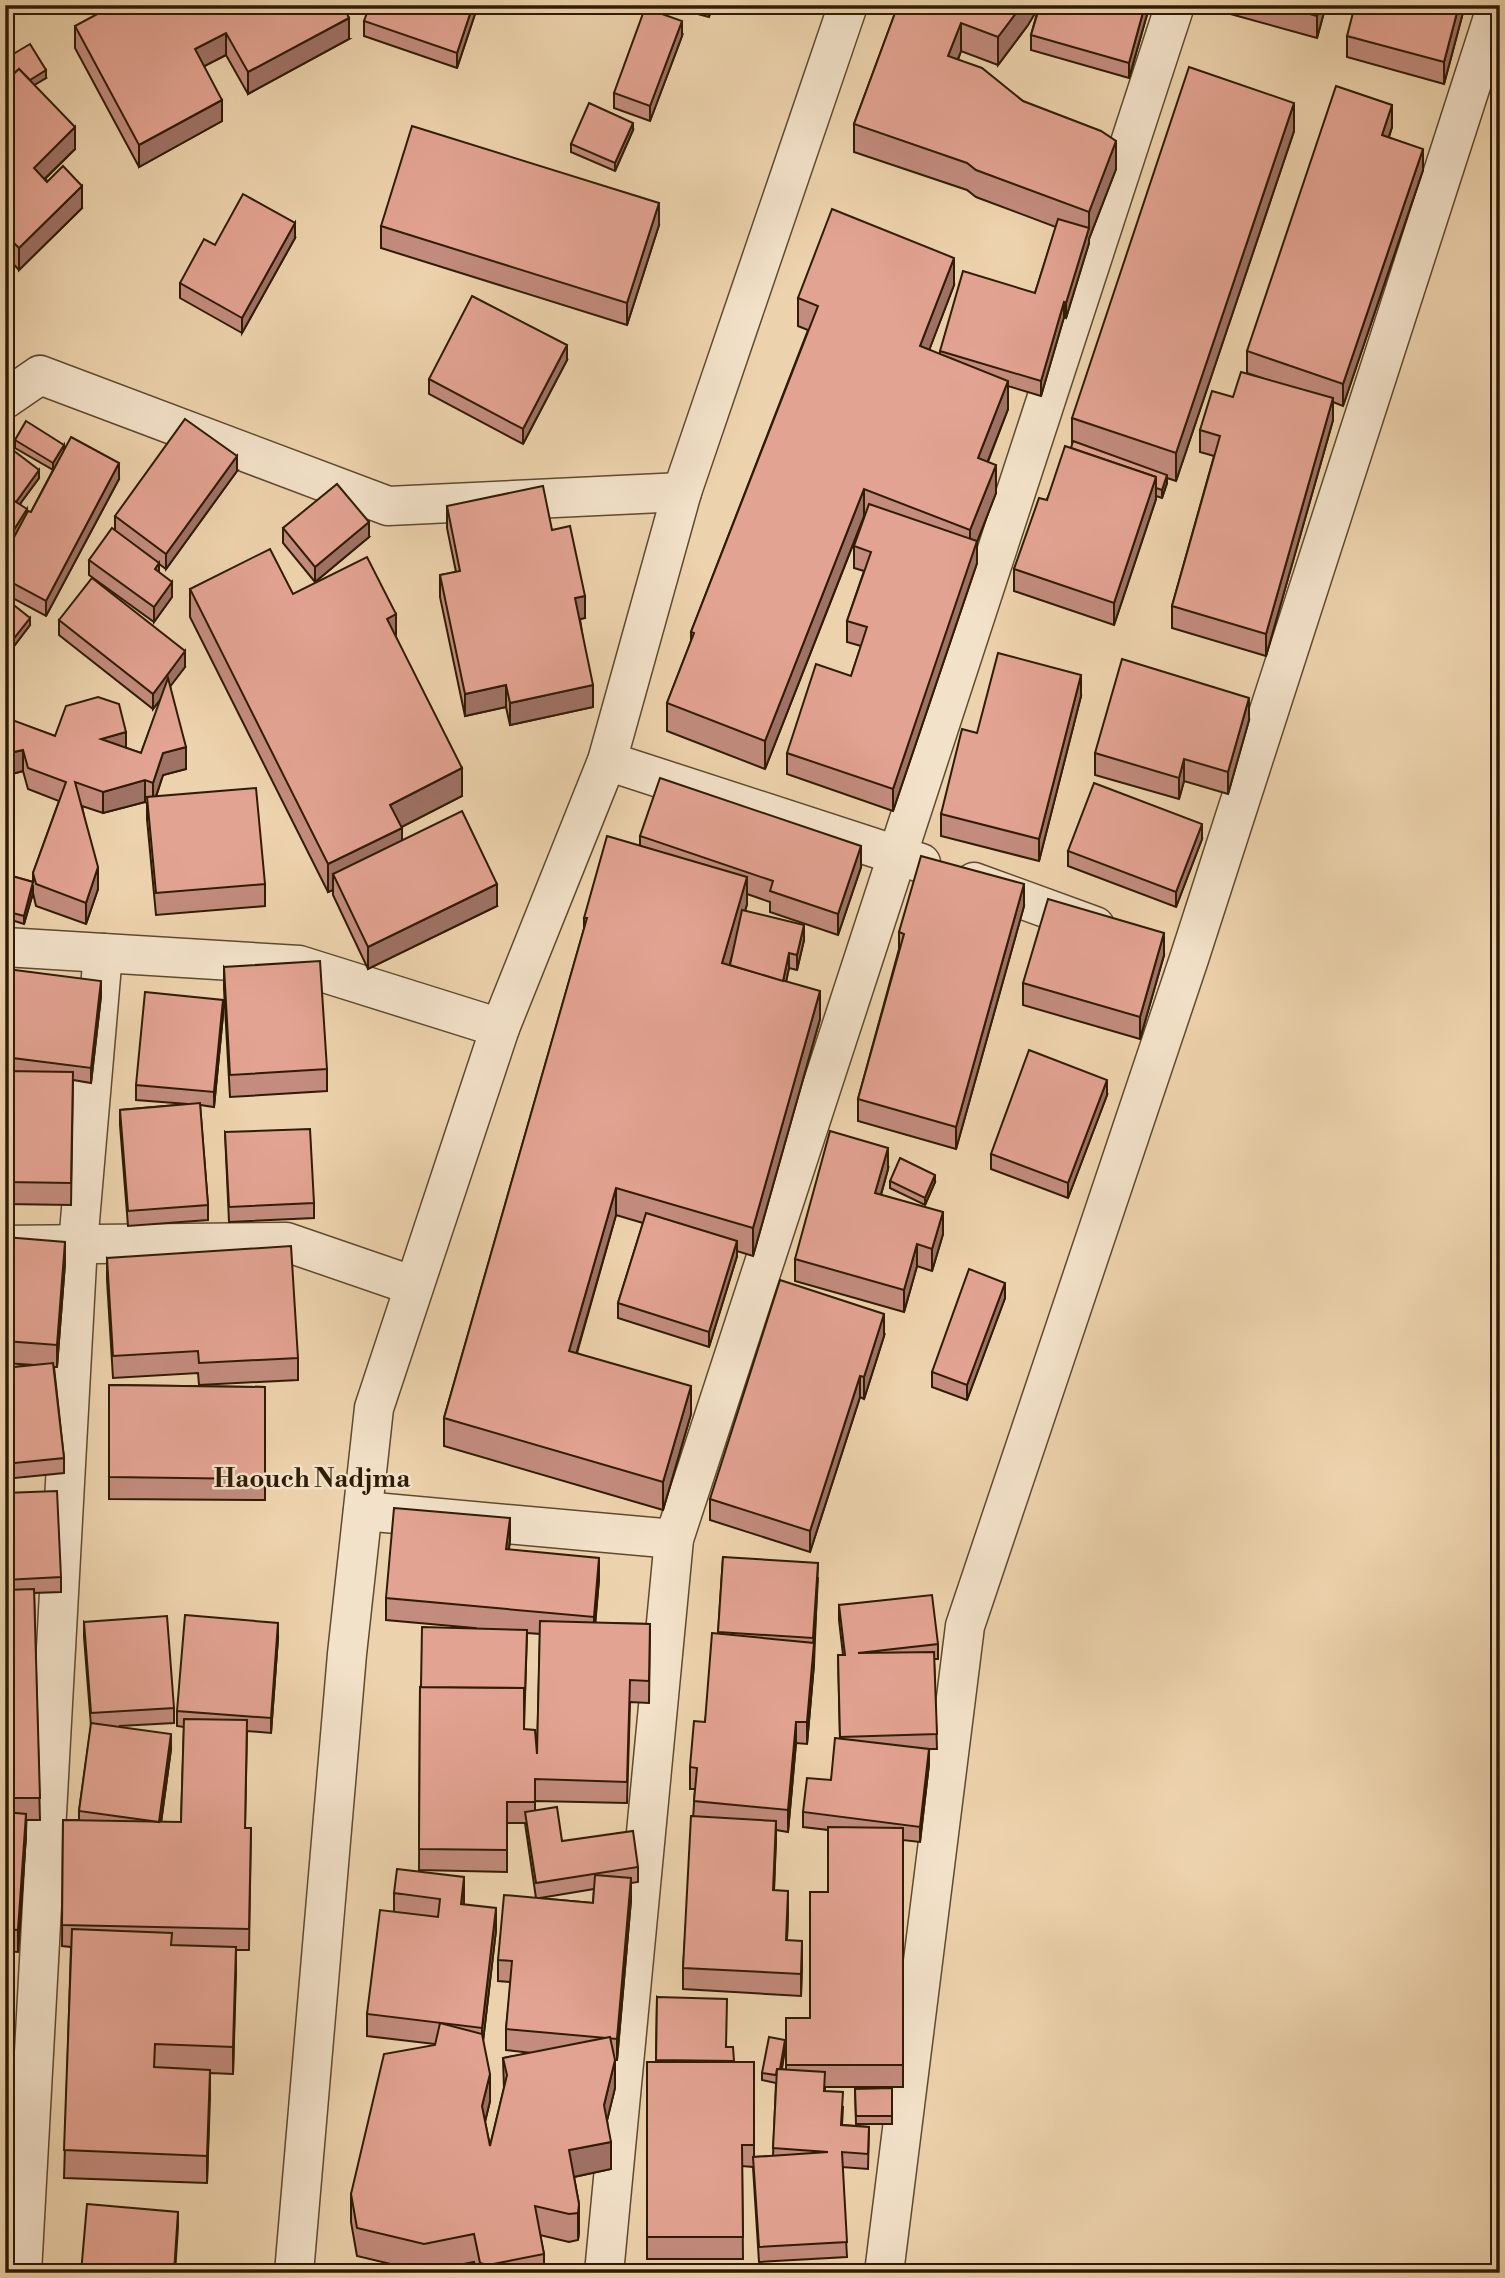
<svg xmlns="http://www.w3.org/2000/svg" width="1505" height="2278" viewBox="0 0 1505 2278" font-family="'Libre Bodoni',serif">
<rect width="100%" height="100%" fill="#edd3ad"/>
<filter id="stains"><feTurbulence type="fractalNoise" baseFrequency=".00286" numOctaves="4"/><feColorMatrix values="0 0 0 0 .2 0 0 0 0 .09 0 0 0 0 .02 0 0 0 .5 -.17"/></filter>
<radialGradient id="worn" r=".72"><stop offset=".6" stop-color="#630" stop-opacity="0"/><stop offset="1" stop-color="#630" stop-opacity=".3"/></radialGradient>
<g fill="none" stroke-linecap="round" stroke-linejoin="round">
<defs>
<g id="minor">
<path d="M5,399L40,375L388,506L682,492"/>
<path d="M607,761L921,863"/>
<path d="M974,882L1095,926"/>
<path d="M5,947L299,965L500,1028"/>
<path d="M5,1245L286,1242L414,1286"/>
<path d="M363,1511L674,1539"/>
<path d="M22,2273L78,1244L103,953"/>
<path d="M294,2273L347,1654L374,1408L500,1028L607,761L682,492L848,5"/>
<path d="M604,2273L674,1539L1175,5"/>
<path d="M884,2273L965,1626L1189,959L1497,5"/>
</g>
</defs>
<use href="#minor" stroke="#5e4a2e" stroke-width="41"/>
<use href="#minor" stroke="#f3e2ca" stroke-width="38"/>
</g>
<g fill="#c38c7e" stroke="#2f1c04" stroke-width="2" fill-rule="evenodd">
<path d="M478,5L457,68L364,36V21Z"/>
<path d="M664,5H712L709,17Z"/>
<path d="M898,5H1148V11L1129,78L1031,50V35L1039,6L1028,25L998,65L961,51L958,60L1023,101L1116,169L1089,239V243L1066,318L1064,317L1041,396L1008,386V409L988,462L996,493L977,542V563L893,811L787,774V753L851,676L861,646L847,642V621L864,571L854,568V546L864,517L765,769L667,731V703L691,641V632L808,330L798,326V298L954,285L929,350L940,355V351L1035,293L1056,227L976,197L967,190L854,152V124Z"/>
<path d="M1223,5H1326L1317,38L1223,12Z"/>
<path d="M1465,5L1444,84L1347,57V36Z"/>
<path d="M75,26L349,39L248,94L226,55L204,66L222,121L139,167L75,48Z"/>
<path d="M682,36L650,121L614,108V93Z"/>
<path d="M5,59L46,78L34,85L75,149L45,179L82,208L19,270L5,255Z"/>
<path d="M1392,127L1389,137L1423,170L1343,406L1333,402V420L1266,656L1172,628V606L1214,456L1200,452V430L1233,397L1262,378L1247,373V351Z"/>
<path d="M633,130L615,171L571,152V144Z"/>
<path d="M1294,131L1176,481L1167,478V483L1162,498L1156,496V499L1114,625L1014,591V569L1072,446V418Z"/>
<path d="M659,225L627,325L381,248V226Z"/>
<path d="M295,238L242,333L180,298V283L215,245Z"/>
<path d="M567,360L523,444L429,394V379Z"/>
<path d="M15,440L64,449L119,479L46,616L5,594V444L39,478L20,504L27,514L31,512L53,470L15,448Z"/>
<path d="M237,471L166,569L159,564V573L172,597L154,622L89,575V560L115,530V516Z"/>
<path d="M447,506L552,530L585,618L580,619L593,707L510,725L506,707L465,716L440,597V575L456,572L447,528Z"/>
<path d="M283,528L369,537L315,582L283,543Z"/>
<path d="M190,589L293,594L396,637L462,796L401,827L402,840L497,906L368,969L333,895V890L328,892L190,617Z"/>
<path d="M5,598L30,625L11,650L5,645Z"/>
<path d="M59,620L185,667L170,686L186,769L163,775L156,797L265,884V906L156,915L147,819V803L145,802L103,813L82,806L98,889L86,924L36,906L33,893L24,924L5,918V874L33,882V873L59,801L28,789L23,771L5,776V713L13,721L55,736L126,748L141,753L162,697L153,709L59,635Z"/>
<path d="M1081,696L1039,861L941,836V814L977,733Z"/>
<path d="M1249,720L1228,794L1184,781L1179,799L1095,775V753Z"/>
<path d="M640,836L861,867L838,935L770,912V902L747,894V904L745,911L804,940L797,970L789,968L786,981L820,1019L753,1256L737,1251V1256L709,1347L618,1318V1303L643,1223L616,1215L577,1353L691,1414L663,1510L444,1446V1418L584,929V918L640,846Z"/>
<path d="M1202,839L1176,907L1068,866V851Z"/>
<path d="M1024,906L956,1149L858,1121V1099L899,949V932Z"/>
<path d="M1164,955L1140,1039L1023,1005V983Z"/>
<path d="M224,967L327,1069V1091L230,1097L224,989Z"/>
<path d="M5,987L101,996L91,1083L73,1080L71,1205L5,1204Z"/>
<path d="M223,1015L214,1107L200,1105L208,1205V1220L128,1226L120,1125V1110L188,1104L136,1100V1085Z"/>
<path d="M1107,1095L1068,1198L991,1169V1154Z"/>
<path d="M225,1132L314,1203V1218L229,1222Z"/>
<path d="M888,1169L881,1195L943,1234L932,1271L917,1266L904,1312L795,1281V1259Z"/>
<path d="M890,1181L935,1182L925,1205L890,1188Z"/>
<path d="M5,1237L65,1263L57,1367H54L64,1458V1473L5,1479V1368L34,1365L5,1363Z"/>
<path d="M107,1258L298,1358V1380L199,1385L198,1373L113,1378L107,1280Z"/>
<path d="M1005,1298L967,1400L932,1387V1372Z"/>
<path d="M884,1336L864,1399L860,1397L810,1552L710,1520V1499Z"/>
<path d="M109,1385L265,1387V1500L109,1499Z"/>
<path d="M5,1493L61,1577V1592L34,1593L40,1820H26V1835L18,1952L5,1951Z"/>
<path d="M510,1539L509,1550L599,1579L595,1623L650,1624L649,1703L630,1702L627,1803L535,1801V1811L562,1841L638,1867V1882L631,1883V1900L617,2060H615V2088L607,2120L611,2169L574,2177L579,2204V2232L578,2240L569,2242L540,2235L544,2254V2273H476L474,2262L424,2272L357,2256L351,2222V2194L435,2044L367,2036V2014L394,1912V1893L464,1899V1905L496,1930L483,2041L490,2101L485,2122L490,2146L504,2088L503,2058L532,2053L506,2050V2029L511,1982L498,1981V1960L536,1898L525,1823H507V1872L419,1870L420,1687L475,1628L386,1620V1598ZM527,1633L540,1634L537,1754L524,1729ZM594,1889L593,1903L537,1898H540Z"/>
<path d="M723,1557L818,1578L814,1647V1664L807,1744L796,1743L788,1832L776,1830L774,1890L788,1913L787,1940L802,1963L801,1996L683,1989V1968L695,1789H690V1767L705,1722L718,1634Z"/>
<path d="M839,1605L938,1644V1659H934L937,1749H929V1764L920,1842L903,1840V2087H825V2091L843,2107L842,2125L869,2127L868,2169L842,2167L847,2257L759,2262L753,2167L742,2166L743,2259H647V2062H656L657,1997L727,2047L734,2062H754V2157L773,2156L776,2083L762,2080V2073L785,2048L782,2069L786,2070V2018H810L828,1892V1830L803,1827V1812L831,1780L840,1739L838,1655H843L839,1620Z"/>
<path d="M84,1622L174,1708V1723L119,1726L171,1749L161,1822H181L184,1727L177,1726V1711L278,1638L271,1733L247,1731L245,1828H251L249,1950H236L233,2074L210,2073L207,2183L64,2178L71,1947L62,1946L63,1820H79V1811L91,1726L84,1637Z"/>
<path d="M892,2088V2124H856L855,2089Z"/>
</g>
<g fill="#9f7266" stroke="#2f1c04" stroke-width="2">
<path d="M473,5H478L457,68V53Z"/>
<path d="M709,5H712L709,17Z"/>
<path d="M1022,5H1040L1028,25L998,65V37Z"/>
<path d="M1145,5H1148V11L1129,78V63Z"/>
<path d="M1320,5H1326L1317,38V16Z"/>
<path d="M1459,5H1465L1444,84V62Z"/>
<path d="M349,18V39L248,94V72Z"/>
<path d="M682,21V36L650,121V106Z"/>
<path d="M961,23V51L948,84V56Z"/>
<path d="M226,33V55L195,71V49Z"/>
<path d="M46,70V78L21,93V85Z"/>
<path d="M222,100V121L139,167V145Z"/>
<path d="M1294,103V131L1176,481V453Z"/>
<path d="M1392,105V127L1382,157V135Z"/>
<path d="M633,123V130L615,171V163Z"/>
<path d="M75,127V149L34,189V168Z"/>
<path d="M1116,141V169L1089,239V243L1066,318V303L1089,228V212Z"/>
<path d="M1423,149V170L1343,406V384Z"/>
<path d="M82,186V208L19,270V248Z"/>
<path d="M659,203V225L627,325V303Z"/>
<path d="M295,223V238L242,333V318Z"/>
<path d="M954,258V285L920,374V346Z"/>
<path d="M1064,302V317L1041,396V381Z"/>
<path d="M567,345V360L523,444V429Z"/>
<path d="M1008,381V409L978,486V458Z"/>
<path d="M1333,398V420L1266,656V634Z"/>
<path d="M64,445V452L53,471V463Z"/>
<path d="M237,456V471L166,569V554Z"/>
<path d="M119,463V479L46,616V601Z"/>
<path d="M996,465V493L977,542V563L893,811V789L970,558V530Z"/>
<path d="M39,470V478L14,512V505Z"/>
<path d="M1167,475V483L1162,498V490Z"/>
<path d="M1156,477V499L1114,625V603Z"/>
<path d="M864,489V516L765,769V741Z"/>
<path d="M27,509V524L5,559V544Z"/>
<path d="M369,522V537L315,582V567Z"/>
<path d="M159,563V578L155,569Z"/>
<path d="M172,582V597L154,622V607Z"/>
<path d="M585,596V618L575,620V598Z"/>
<path d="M396,614V642L387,619Z"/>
<path d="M30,618V625L11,650V642Z"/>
<path d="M185,651V667L153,709V694Z"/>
<path d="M1081,675V696L1039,861V839Z"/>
<path d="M506,685V707L465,716V694Z"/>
<path d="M593,685V707L510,725V703Z"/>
<path d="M1249,698V720L1228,794V772Z"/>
<path d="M126,732V754L101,739Z"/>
<path d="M186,747V769L163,775L153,805V783L163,753Z"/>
<path d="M23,750V771L5,776V754Z"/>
<path d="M1184,759V781L1179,799V778Z"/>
<path d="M462,768V796L390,833V805Z"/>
<path d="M145,780V802L103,813V792Z"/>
<path d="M1202,824V839L1176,907V892Z"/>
<path d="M402,828V855L333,874V890L328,892V864Z"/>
<path d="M861,846V867L838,935V914Z"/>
<path d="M98,867V889L86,924V903Z"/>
<path d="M747,877V904L722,991V963Z"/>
<path d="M497,884V906L368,969V947Z"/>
<path d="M1024,884V906L956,1149V1127Z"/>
<path d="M33,885V893L24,924V916Z"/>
<path d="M804,925V940L797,970V955Z"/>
<path d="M1164,933V955L1140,1039V1017Z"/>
<path d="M789,953V968L782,1001V986Z"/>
<path d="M101,981V996L91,1083V1068Z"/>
<path d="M820,991V1019L753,1256V1228Z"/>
<path d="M223,1000V1015L214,1107V1092Z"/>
<path d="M1107,1080V1095L1068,1198V1183Z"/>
<path d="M888,1148V1169L875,1215V1193Z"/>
<path d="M935,1175V1182L925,1205V1198Z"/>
<path d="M616,1188V1215L569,1379V1351Z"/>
<path d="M943,1212V1234L932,1271V1249Z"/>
<path d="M737,1241V1256L709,1347V1332Z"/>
<path d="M65,1242V1263L57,1367V1345Z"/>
<path d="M917,1244V1266L904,1312V1290Z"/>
<path d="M1005,1283V1298L967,1400V1385Z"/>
<path d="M884,1314V1336L864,1399V1377Z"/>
<path d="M860,1376V1397L810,1552V1531Z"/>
<path d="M691,1386V1414L663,1510V1482Z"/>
<path d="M510,1518V1539L506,1571V1549Z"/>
<path d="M599,1558V1579L594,1639V1617Z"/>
<path d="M818,1563L814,1664L807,1744V1722L813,1647Z"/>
<path d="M278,1623V1638L271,1733V1718Z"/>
<path d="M796,1722V1743L788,1832V1810Z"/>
<path d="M171,1734V1749L159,1838V1823Z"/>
<path d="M929,1749V1764L920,1842V1827Z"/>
<path d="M26,1814V1835L18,1952V1930Z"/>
<path d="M776,1821V1842L773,1912V1890Z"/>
<path d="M464,1877V1899L461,1926V1904Z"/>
<path d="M631,1878V1900L617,2060V2039Z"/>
<path d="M788,1891V1913L786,1962V1940Z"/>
<path d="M496,1908V1930L482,2050V2028Z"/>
<path d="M802,1941V1963L801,1996V1974Z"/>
<path d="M236,1947V1975L233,2074V2047Z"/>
<path d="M785,2040V2048L779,2084V2076Z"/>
<path d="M615,2060V2088L604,2133V2105Z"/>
<path d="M210,2070V2098L207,2183V2156Z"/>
<path d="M490,2074V2101L482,2134V2106Z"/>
<path d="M611,2142V2169L569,2178V2150Z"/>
<path d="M579,2204V2232L578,2240V2213Z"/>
<path d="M178,2212V2227L175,2273H174Z"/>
</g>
<g fill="#e3a392" stroke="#2f1c04" stroke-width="2">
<path d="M114,5H343L349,18L248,72L226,33L195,49L222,100L139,145L75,26Z"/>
<path d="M370,5H473L457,53L364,21Z"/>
<path d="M898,5H1022L998,37L961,23L948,56L982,68L1023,101L1101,131L1116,141L1089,212L976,170L967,163L854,124Z"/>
<path d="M1040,5H1145L1129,63L1031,35Z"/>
<path d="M1277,5H1320L1317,16Z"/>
<path d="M1355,5H1459L1444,62L1347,36Z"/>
<path d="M645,8L682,21L650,106L614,93Z"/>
<path d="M30,44L46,70L30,80L19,69L5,82V59Z"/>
<path d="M1189,67L1294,103L1176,453L1072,418Z"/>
<path d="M19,69L75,127L34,168L47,182L63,166L82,186L19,248L5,234V82Z"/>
<path d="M1336,86L1392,105L1382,135L1423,149L1343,384L1247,351Z"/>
<path d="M589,103L633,123L615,163L571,144Z"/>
<path d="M412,126L659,203L627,303L381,226Z"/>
<path d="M243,194L295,223L242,318L180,283L204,239L215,245Z"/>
<path d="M832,209L954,258L920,346L1008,381L978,458L996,465L970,530L864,489L765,741L667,703L694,633L691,632L818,306L798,298Z"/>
<path d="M1058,219L1089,228L1066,303L1064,302L1041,381L940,351L963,271L1035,293Z"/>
<path d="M472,296L567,345L523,429L429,379Z"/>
<path d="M1241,372L1333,398L1266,634L1172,606L1220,436L1200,430L1212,391L1233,397Z"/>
<path d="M185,419L237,456L166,554L115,516Z"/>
<path d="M26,421L64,445L53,463L15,440Z"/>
<path d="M71,437L119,463L46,601L5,579V554L28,511L31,512Z"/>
<path d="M1073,441L1167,475L1162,490L1156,488V477L1071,448Z"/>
<path d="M5,444L39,470L16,502L5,495Z"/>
<path d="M1065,446L1156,477L1114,603L1014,569L1039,498L1047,500Z"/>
<path d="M337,484L369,522L315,567L283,528Z"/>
<path d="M543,486L552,530L570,526L585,596L575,598L593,685L510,703L506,685L465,694L440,575L460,571L447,506Z"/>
<path d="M5,495L27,509L5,544Z"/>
<path d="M869,504L977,541L893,789L787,753L816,664L851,676L867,627L847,621L871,552L854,546Z"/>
<path d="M112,528L159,563L155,569L172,582L154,607L89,560Z"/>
<path d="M270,549L293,594L367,557L396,614L387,619L462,768L390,805L402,828L328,864L190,589Z"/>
<path d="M92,578L185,651L153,694L59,620Z"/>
<path d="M5,598L30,618L11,642L5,637Z"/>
<path d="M998,653L1081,675L1039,839L941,814L962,729L977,733Z"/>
<path d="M1122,659L1249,698L1228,772L1184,759L1179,778L1095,753Z"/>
<path d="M168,678L186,747L163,753L153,783L145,780L103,792L75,782L98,867L86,903L36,884L33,873L66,782L28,768L23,750L5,754V735L7,729L5,733V713L13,717L12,720L55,736L66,706L98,697L119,704L126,732L101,739L141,753Z"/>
<path d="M660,778L861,846L838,914L770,891L773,881L640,836Z"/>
<path d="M1094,783L1202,824L1176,892L1068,851Z"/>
<path d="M256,788L265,884L156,893L147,797Z"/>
<path d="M462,811L497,884L368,947L333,874Z"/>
<path d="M607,836L747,877L722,963L820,991L753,1228L616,1188L569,1351L691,1386L663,1482L444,1418L587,918H584Z"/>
<path d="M921,856L1024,884L956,1127L858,1099L904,934L899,932Z"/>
<path d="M5,874L33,882L24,916L5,911Z"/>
<path d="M1048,899L1164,933L1140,1017L1023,983Z"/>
<path d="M742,910L804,925L797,955L789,953L783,981L730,965Z"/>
<path d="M320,961L327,1069L230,1075L224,967Z"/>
<path d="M7,969L101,981L91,1068L5,1057V987Z"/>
<path d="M145,992L223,1000L214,1092L136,1085Z"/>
<path d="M1029,1050L1107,1080L1068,1183L991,1154Z"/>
<path d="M5,1071L73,1072L71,1183L5,1182Z"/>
<path d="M200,1103L208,1205L128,1211L120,1110Z"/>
<path d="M310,1129L314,1203L229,1207L225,1132Z"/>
<path d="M830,1131L888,1148L875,1193L943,1212L932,1249L917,1244L904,1290L795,1259Z"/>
<path d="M900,1158L935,1175L925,1198L890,1181Z"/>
<path d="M646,1213L737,1241L709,1332L618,1303Z"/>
<path d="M5,1237L65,1242L57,1345L5,1341Z"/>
<path d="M291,1246L298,1358L199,1363L198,1351L113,1356L107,1258Z"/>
<path d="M969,1269L1005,1283L967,1385L932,1372Z"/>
<path d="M780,1280L884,1314L864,1377L860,1376L810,1531L710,1499Z"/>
<path d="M53,1363L64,1458L5,1464V1368Z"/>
<path d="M109,1385L265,1387V1479L109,1477Z"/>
<path d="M57,1491L61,1577L5,1580V1493Z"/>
<path d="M394,1508L510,1518L506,1549L599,1558L594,1617L386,1598Z"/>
<path d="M723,1557L818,1563L813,1638L718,1632Z"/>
<path d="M34,1589L40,1798H5V1590Z"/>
<path d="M932,1595L938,1644L858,1653L934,1652L937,1734L840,1737L838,1655H845L839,1605Z"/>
<path d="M185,1615L278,1623L271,1718L177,1711Z"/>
<path d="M167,1616L174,1708L91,1713L84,1622Z"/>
<path d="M540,1621L650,1624L649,1681L630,1680L627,1782L535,1779V1802H507V1850L419,1849L420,1687L524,1688V1729L535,1730L537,1754Z"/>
<path d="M422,1627L527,1630L525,1692H524V1688L421,1687Z"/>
<path d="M712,1633L814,1643L807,1722H796L788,1810L694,1801L697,1768L690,1767L694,1721L705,1722Z"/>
<path d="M184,1719L247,1720L245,1828H251L249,1929L62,1925L63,1820L181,1822Z"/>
<path d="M91,1723L171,1734L159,1822L79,1811Z"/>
<path d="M835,1738L929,1749L920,1827L803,1812L807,1778L831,1780Z"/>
<path d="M557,1807L562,1841L633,1831L638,1867L536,1883L525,1812Z"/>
<path d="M5,1812L26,1814L18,1930L5,1929Z"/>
<path d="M691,1816L776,1821L773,1890L788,1891L786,1940L802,1941L801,1974L683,1968Z"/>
<path d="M828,1827L903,1828V2065H786V2018H810V1892H828Z"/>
<path d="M397,1869L464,1877L461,1904L496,1908L482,2028L367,2014L380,1910L438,1917L440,1899L394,1893Z"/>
<path d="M595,1875L631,1878L617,2039L506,2029L512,1961L498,1960L504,1895L593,1903Z"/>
<path d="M72,1929L172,1933L171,1945L236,1947L233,2047L155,2044L154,2067L210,2070L207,2156L64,2150Z"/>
<path d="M657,1997L727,1999L726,2047H733L734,2061L656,2060Z"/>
<path d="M440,2023L482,2034L490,2074L482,2106L490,2146L507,2075L503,2058L610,2037L615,2060L604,2105L611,2142L569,2150L579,2204L578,2213L569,2214L535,2206L544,2254L488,2265L480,2263L474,2234L424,2244L357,2228L351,2194L384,2054L435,2045Z"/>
<path d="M769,2037L785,2040L780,2069H777L776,2075L762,2073Z"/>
<path d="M647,2062H754V2145H742L743,2237H647Z"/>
<path d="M777,2069L825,2072L824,2091L843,2092L841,2125L869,2127L868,2154L842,2152L847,2242L759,2247L753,2157L828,2152L773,2148Z"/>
<path d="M892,2088V2116H856L855,2089Z"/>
<path d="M87,2204L178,2212L174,2273H81Z"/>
</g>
<g text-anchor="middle" stroke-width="5" stroke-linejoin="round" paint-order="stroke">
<g font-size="26" font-weight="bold" fill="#2f1c04" stroke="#f3e2ca">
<text x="312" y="1487">Haouch Nadjma</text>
</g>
</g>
<rect width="1505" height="2278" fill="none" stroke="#edd3ad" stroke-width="28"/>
<rect x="7" y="7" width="1491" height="2264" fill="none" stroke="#2f1c04" stroke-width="3.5"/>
<rect x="14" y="14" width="1477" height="2250" fill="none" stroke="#2f1c04" stroke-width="2"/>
<rect width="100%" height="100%" filter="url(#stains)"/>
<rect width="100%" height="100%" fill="url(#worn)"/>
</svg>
